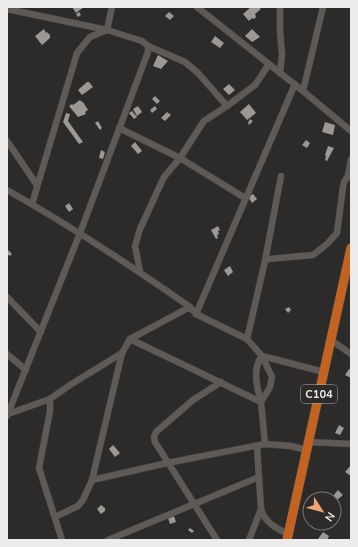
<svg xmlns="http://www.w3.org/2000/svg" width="358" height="547" viewBox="0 0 358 547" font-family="Mulish,sans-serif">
<rect width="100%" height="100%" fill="#2d2b29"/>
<g fill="#9b9896">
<path d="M72,7H84L76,13Z"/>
<path d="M251,7H258L261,9L255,14L256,17L254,19L252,18L249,21L243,14Z"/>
<path d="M79,12L81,15L78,17L76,14Z"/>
<path d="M169,12L174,16L170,20L165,16Z"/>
<path d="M44,29L46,33L47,32L50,35V38L42,45L35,36Z"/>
<path d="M252,29L260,37L252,42L245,36Z"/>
<path d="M215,36L224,43L220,48L211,42Z"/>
<path d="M158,55L168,61L161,69L153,66Z"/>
<path d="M87,82H89L93,87L82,95L78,90Z"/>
<path d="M229,84L235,90L229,95L223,89Z"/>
<path d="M155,96L160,101L157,104L152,99Z"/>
<path d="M80,100L82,102H83L88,110L85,112L86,114L78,117L69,106L72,104L73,105Z"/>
<path d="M249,104L256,113L247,120L240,112Z"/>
<path d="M138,106L142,112L137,116L133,109Z"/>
<path d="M155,106L157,109L152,113L150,110Z"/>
<path d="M132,111L137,117L134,119L129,113Z"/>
<path d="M167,112L171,115L165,121L161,118Z"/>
<path d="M66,113L70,114L68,121L83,142L79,144L63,122Z"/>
<path d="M250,119L253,121L249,125L248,123Z"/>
<path d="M98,121L102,128L100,130L95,123Z"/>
<path d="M325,122L335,125L333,135L322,132Z"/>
<path d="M306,140L310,143L307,148L302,145Z"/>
<path d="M135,142L142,151L138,154L131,146Z"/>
<path d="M328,146L334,148L327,161L325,160L326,156L325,155Z"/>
<path d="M101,150L105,152L103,159L99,158Z"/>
<path d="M253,194L257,199L252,203L248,197Z"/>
<path d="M69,203L73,209L69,212L65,206Z"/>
<path d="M218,226L220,230L218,231L219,234L217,235L218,238L216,239L211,230Z"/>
<path d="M8,250L12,254L10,256L7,254Z"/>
<path d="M230,266L233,272L228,276L224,270Z"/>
<path d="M289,307L291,310L288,313L285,309Z"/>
<path d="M349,369L351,370V378L345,375Z"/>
<path d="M339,425L344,428L340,435L335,433Z"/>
<path d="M113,445L120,453L115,457L109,449Z"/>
<path d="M351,465V476L345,472Z"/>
<path d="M338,490L343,495L337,500L333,496Z"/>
<path d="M101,505L105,508V511L101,514L97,509Z"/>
<path d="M174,516L176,522L170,524L168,518Z"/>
<path d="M190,528L194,531L192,533L188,530Z"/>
<path d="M323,532L329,536L327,540L318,539Z"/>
</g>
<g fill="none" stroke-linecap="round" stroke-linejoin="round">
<defs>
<g id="minor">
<path d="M197,7L303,91L351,131"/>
<path d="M7,9L107,30L142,41L148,46V52L80,233L7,416"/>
<path d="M148,46L185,62L198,73L227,106"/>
<path d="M280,73L282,55L280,31V7"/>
<path d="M303,91L323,7"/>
<path d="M119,128L180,158L245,198"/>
<path d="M7,141L37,185"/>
<path d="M351,159L348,176L351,177"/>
<path d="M7,190C71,226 130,265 190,307L196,314L247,339L262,356L272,377L270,387L261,402"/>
<path d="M32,204L77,53L90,37L107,30L112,7"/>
<path d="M265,261L281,176"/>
<path d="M140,272L135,246L140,229L164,177L180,158L200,127L204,121L227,106L255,85L269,64"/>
<path d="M7,297L41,332"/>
<path d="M196,314L295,84"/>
<path d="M130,339L261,402L265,444"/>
<path d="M247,339L265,261L269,259L313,255L327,244L337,233L343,187L344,182L348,176"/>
<path d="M331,340L351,354"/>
<path d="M7,354L26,370"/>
<path d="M50,399V411L39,468L62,540"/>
<path d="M261,402C257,388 252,368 262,356L324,372"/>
<path d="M8,414L50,399L70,385L122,353"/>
<path d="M309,442L351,444"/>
<path d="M257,446L261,509C265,523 276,528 288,534"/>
<path d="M92,480L167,463L265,444L291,446L307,450"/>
<path d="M55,517L78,506L83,500L92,480L122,353L130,339L190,307"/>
<path d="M108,540L259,477"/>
<path d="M217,540L155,442L154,437L156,432L193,400L221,382"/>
<path d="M249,540L261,509"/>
</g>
<path id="highway" d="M287,540L351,248"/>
</defs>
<use href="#minor" stroke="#4a4746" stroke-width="7"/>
<use href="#highway" stroke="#4a4746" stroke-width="10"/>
<use href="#minor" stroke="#5d5a58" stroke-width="6"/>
<use href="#highway" stroke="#c36322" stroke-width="9"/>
</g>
<g text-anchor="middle" stroke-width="4" stroke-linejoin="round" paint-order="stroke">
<rect fill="#2d2b29" stroke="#b4b2b1" stroke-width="1" x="301" y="385" width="36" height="18" rx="3"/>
<g font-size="11" font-weight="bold" fill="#eeeceb">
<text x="319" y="398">C104</text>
</g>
</g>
<rect width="358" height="547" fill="none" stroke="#eeeceb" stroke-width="16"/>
<g transform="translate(322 511) rotate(126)"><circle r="19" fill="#2d2b29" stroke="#7a7877"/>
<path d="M0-3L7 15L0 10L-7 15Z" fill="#efa377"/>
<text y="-6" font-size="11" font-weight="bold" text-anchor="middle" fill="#eeeceb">N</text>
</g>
</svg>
